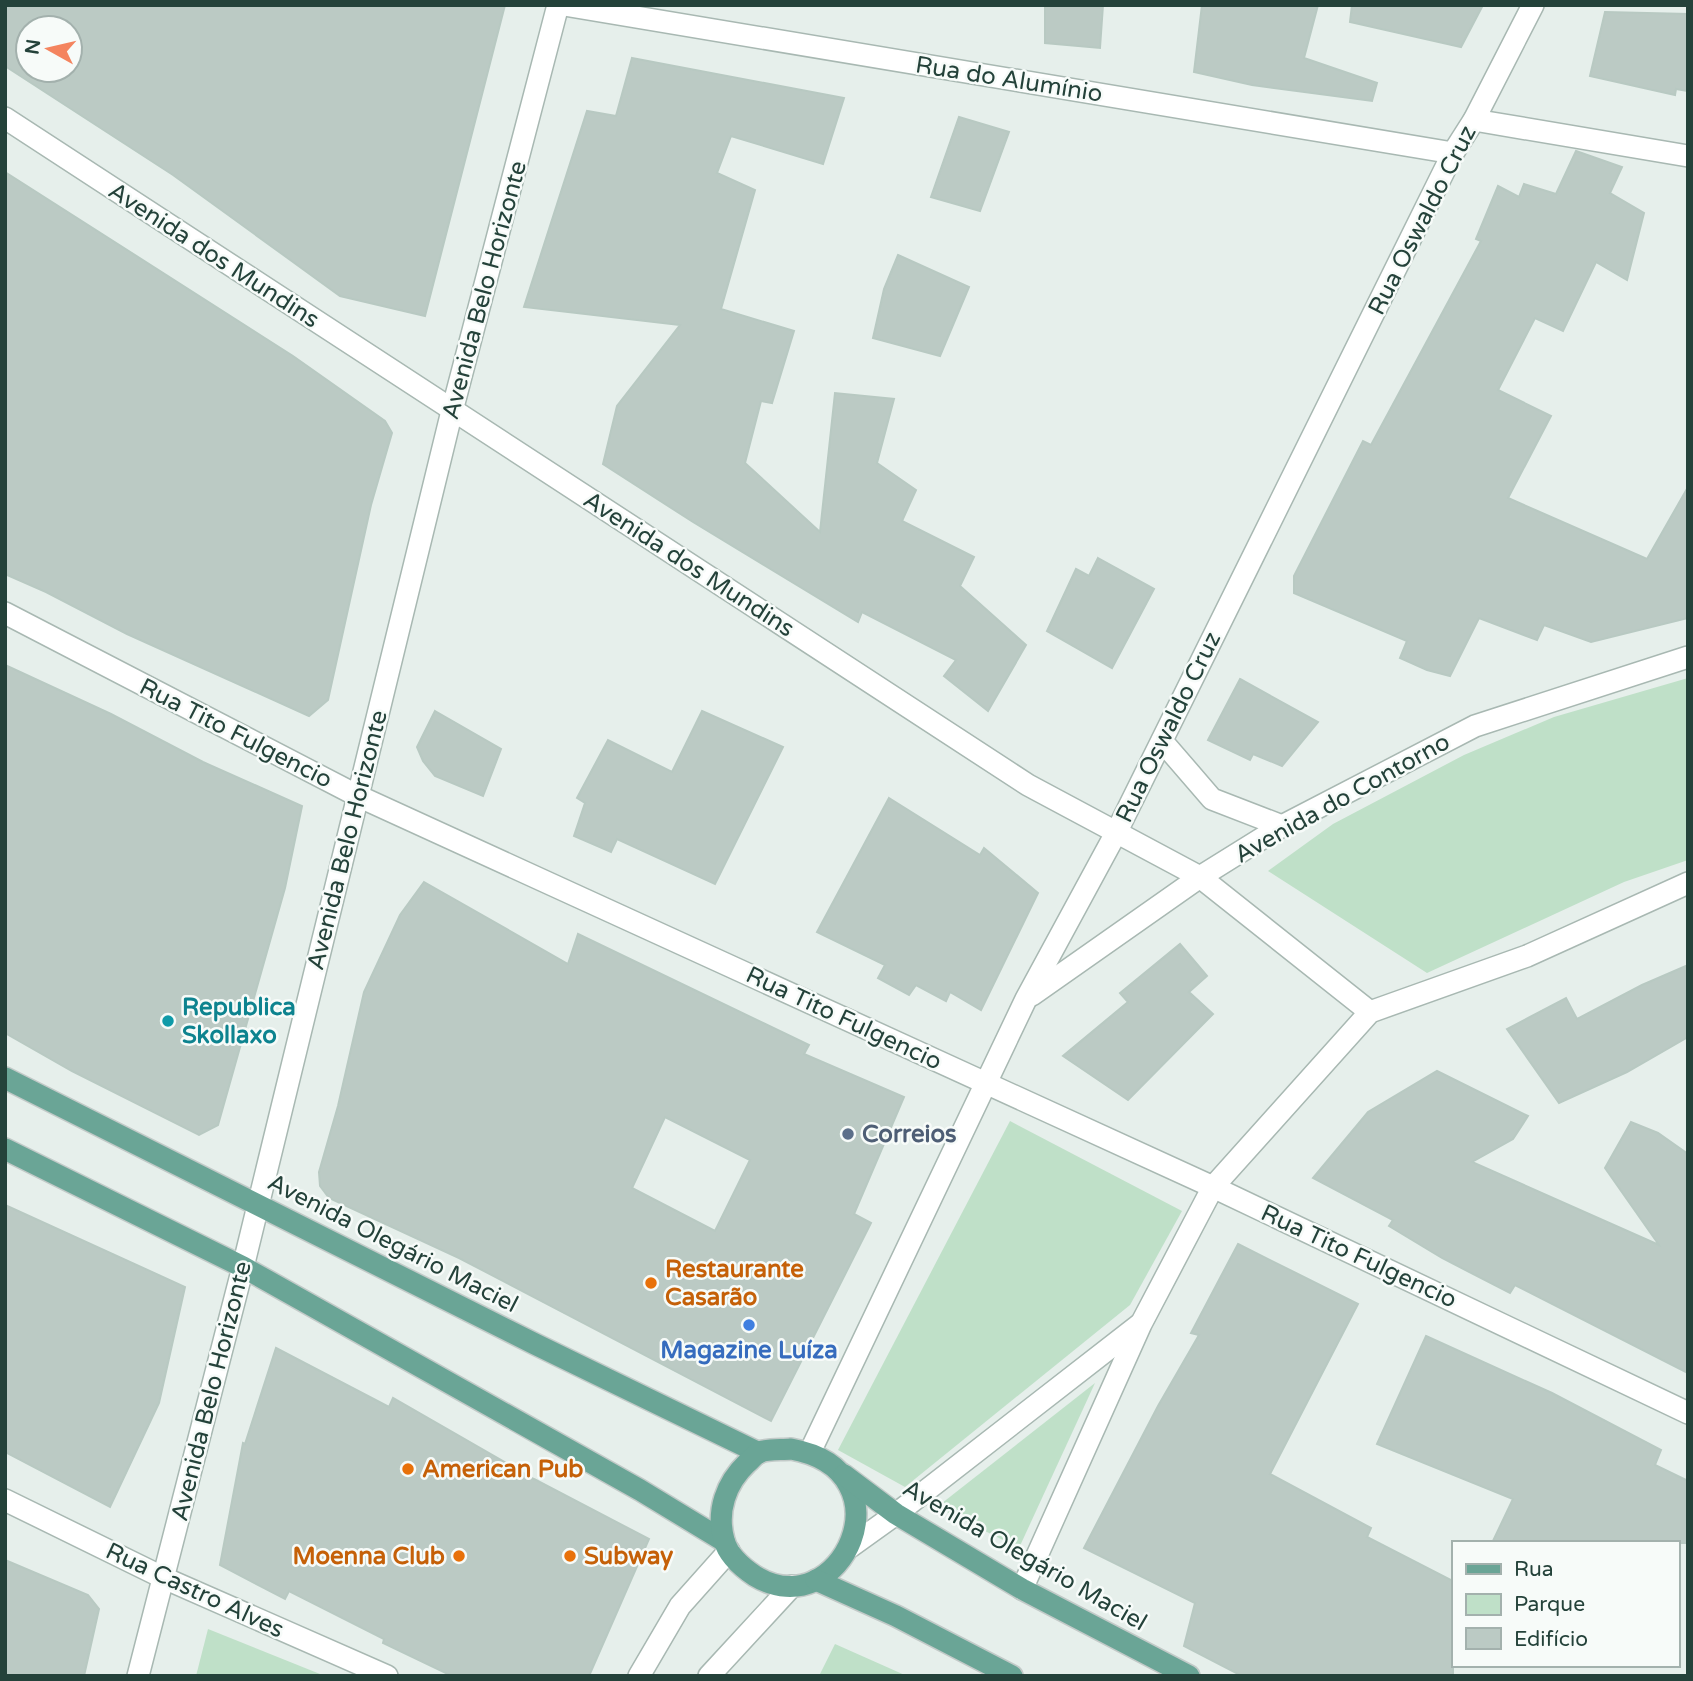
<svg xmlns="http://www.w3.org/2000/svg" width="1693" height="1681" viewBox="0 0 1693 1681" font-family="'Varela Round',sans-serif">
<rect width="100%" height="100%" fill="#e6efeb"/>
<g fill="#bfe0c8">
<path d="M1688,678V860L1624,882L1427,973L1268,871L1333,824L1464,755L1554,717Z"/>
<path d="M1010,1121L1182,1211L1130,1305L905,1487L838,1450Z"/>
<path d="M1095,1383L1019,1548L937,1507Z"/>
<path d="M208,1629L325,1676H196Z"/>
<path d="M835,1644L907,1676H819Z"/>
</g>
<g fill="#bbcac4" stroke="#b8c9c2" stroke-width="2" fill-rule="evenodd">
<path d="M5,5H505L425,316L340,296L173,175L5,66ZM28,28H70V70H28Z"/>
<path d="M1045,5H1103L1100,48L1045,43Z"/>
<path d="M1202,5H1318L1304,58L1377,83L1372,101L1252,85L1194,72Z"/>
<path d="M1352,5H1483L1461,47L1350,22Z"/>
<path d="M1605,12L1688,14V91L1676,89L1675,95L1590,76Z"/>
<path d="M632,58L844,98L823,164L731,136L717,173L755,190L721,309L794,331L772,403L761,401L745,463L820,532L835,393L894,399L877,463L916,490L902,521L974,557L960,586L1026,645L988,711L944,676L956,660L862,612L858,622L693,522L603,464L617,406L680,325L524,307L587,111L616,116Z"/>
<path d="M959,117L1009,132L980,211L931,197Z"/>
<path d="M1576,151L1622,167L1610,193L1644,213L1627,280L1596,262L1563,331L1535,318L1498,390L1551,416L1508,498L1647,559L1688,487V618L1591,642L1544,625L1537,640L1479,618L1450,676L1427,670L1400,658L1407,641L1294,593V576L1363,441L1371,445L1481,241L1476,239L1498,186L1519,197L1524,184L1556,194Z"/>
<path d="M5,172L293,356L385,421L392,433L371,505L328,700L309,716L127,634L46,592L5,574Z"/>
<path d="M898,255L969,287L940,356L873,338L884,289Z"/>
<path d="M1098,558L1154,589L1112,668L1047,631L1076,569L1089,576Z"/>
<path d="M5,665L111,714L203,762L302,806L285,888L218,1125L199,1135L72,1071L5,1033Z"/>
<path d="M1240,679L1318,722L1282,766L1253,754L1250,760L1208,740Z"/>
<path d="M435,711L501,749L483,796L435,776L423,761L417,747Z"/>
<path d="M702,711L783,747L715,884L617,839L611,852L574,836L585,803L577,798L608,740L672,772Z"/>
<path d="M889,798L980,855L984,848L1038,893L981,1010L950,992L946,1001L916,985L909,995L878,978L885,965L817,932Z"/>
<path d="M424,882L568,964L578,934L809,1045L804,1054L904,1097L854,1214L871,1223L771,1421L459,1258L329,1198L320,1186L319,1172L338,1106L364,992L400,915ZM665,1117L750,1160L715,1231L632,1188Z"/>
<path d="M1180,944L1207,976L1189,992L1213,1014L1128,1100L1063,1056L1128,1002L1120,993Z"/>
<path d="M1688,965V1037L1627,1072L1559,1103L1507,1029L1566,998L1577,1019L1642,985Z"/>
<path d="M1437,1071L1528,1116L1513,1139L1472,1162L1659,1245L1605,1168L1631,1122L1658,1133L1688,1154V1373L1515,1285L1510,1293L1442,1258L1389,1226L1393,1220L1313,1178L1368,1112Z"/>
<path d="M5,1205L185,1287L159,1403L110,1507L5,1452Z"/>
<path d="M1238,1244L1358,1304L1270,1474L1371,1528L1367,1537L1453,1581V1676H1242L1184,1646L1195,1603L1084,1548L1158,1406L1199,1335L1191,1333Z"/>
<path d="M1426,1336L1552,1393L1661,1450L1655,1465L1688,1481V1543H1492L1513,1499L1377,1444Z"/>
<path d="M276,1348L389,1407L393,1398L534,1479L649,1539L589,1676H452L383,1643L384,1639L289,1591L285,1599L220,1565L243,1443L245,1444Z"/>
<path d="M5,1560L88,1595L99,1609L84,1676H5Z"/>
</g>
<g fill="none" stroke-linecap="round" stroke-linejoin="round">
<defs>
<g id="minor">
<path d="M564,5L1453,153"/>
<path d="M5,118L1028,785L1200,877L1370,1012"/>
<path d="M1474,120L1688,156"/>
<path d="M5,613L358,796L1213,1187L1688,1413"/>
<path d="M1162,741L1212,799L1282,826"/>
<path d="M1032,995L1200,877L1282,826L1475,726L1688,657"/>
<path d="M810,1452L1026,999L1116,833L1453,153L1474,120L1533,5"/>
<path d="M5,1500L164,1578L387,1676"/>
<path d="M850,1547L896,1514L1139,1325"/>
<path d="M1022,1589L1141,1324L1213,1187L1370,1012L1527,956L1688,883"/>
<path d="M138,1676L243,1267L452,411L558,5"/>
<path d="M639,1676L680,1606L729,1551"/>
<path d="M709,1676L792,1586"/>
</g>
<g id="major">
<path d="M5,1078L535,1344L759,1453"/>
<path d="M5,1149L243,1267L640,1490L724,1541"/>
<path d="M791,1449C913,1471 841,1628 755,1576C743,1568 728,1555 724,1540C716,1511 726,1483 747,1463C751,1460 755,1454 759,1452C768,1449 782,1450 791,1449Z"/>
<path d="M844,1475L896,1514L1022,1589L1189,1676"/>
<path d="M816,1580L896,1616L1012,1676"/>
</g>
</defs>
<use href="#minor" stroke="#a8b8b2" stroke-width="24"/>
<use href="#major" stroke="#c2cac8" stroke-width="24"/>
<use href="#minor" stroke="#fff" stroke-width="21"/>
<use href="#major" stroke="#6aa596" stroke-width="21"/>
</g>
<circle fill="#0f9aa8" stroke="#f7fbf9" stroke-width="2.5" cx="168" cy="1021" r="7"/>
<circle fill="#5c6f8a" stroke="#f7fbf9" stroke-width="2.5" cx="848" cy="1134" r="7"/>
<g fill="#e8710a" stroke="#f7fbf9" stroke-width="2.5">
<circle cx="651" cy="1283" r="7"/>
<circle cx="408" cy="1469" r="7"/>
<circle cx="459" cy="1556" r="7"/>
<circle cx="570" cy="1556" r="7"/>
</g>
<circle fill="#3f7fe0" stroke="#f7fbf9" stroke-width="2.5" cx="749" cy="1325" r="7"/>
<g text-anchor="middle" stroke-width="5" stroke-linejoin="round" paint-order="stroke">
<g font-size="24" fill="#24423a" stroke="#f7fbf9">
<text transform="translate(1009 79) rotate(9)" y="8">Rua do Alumínio</text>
<text transform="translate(1422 220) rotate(-63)" y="8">Rua Oswaldo Cruz</text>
<text transform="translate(214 255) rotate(33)" y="8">Avenida dos Mundins</text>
<text transform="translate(484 290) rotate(-75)" y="8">Avenida Belo Horizonte</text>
<text transform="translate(689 564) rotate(33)" y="8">Avenida dos Mundins</text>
<text transform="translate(1168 727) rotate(-64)" y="8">Rua Oswaldo Cruz</text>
<text transform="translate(236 733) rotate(27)" y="8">Rua Tito Fulgencio</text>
<text transform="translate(1342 798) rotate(-29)" y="8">Avenida do Contorno</text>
<text transform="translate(347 840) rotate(-76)" y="8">Avenida Belo Horizonte</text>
<text transform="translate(844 1018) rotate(25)" y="8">Rua Tito Fulgencio</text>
<text transform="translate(393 1243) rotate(27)" y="8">Avenida Olegário Maciel</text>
<text transform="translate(1359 1256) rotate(25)" y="8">Rua Tito Fulgencio</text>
<text transform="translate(211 1391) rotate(-76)" y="8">Avenida Belo Horizonte</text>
<text transform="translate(1025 1555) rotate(30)" y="8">Avenida Olegário Maciel</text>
<text transform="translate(195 1590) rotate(25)" y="8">Rua Castro Alves</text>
</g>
<g font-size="24" font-weight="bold" fill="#0d838f" stroke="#f7fbf9" text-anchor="start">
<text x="182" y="1015">Republica<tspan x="182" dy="28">Skollaxo</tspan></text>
</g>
<g font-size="24" font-weight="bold" fill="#4e5e75" stroke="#f7fbf9" text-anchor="start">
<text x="862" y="1142">Correios</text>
</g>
<g font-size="24" font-weight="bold" fill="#c56008" stroke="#f7fbf9" text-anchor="start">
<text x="665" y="1277">Restaurante<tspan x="665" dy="28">Casarão</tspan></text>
<text x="422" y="1477">American Pub</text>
<text x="445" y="1564" text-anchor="end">Moenna Club</text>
<text x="584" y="1564">Subway</text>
</g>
<g font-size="24" font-weight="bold" fill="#366cbe" stroke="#f7fbf9">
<text x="749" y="1358">Magazine Luíza</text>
</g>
</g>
<rect width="1693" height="1681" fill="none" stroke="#24423a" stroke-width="14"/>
<rect x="1452" y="1541" width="228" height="126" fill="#f7fbf9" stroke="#a3b1ad" stroke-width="2"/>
<rect x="1466" y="1564" width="35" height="10" fill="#6aa596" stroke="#a3b1ad" stroke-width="2"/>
<text x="1514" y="1576" font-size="21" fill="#24423a">Rua</text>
<rect x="1466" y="1594" width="35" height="21" fill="#bfe0c8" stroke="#a3b1ad" stroke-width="2"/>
<text x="1514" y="1611" font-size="21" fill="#24423a">Parque</text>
<rect x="1466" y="1628" width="35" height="21" fill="#bbcac4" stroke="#a3b1ad" stroke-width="2"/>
<text x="1514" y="1646" font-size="21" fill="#24423a">Edifício</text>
<g transform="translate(49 49) rotate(278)"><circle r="33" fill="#f7fbf9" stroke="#a3b1ad" stroke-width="2"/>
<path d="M0-5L12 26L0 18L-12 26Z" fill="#f4845f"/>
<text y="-10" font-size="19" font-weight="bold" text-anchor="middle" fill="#24423a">N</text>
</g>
</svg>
